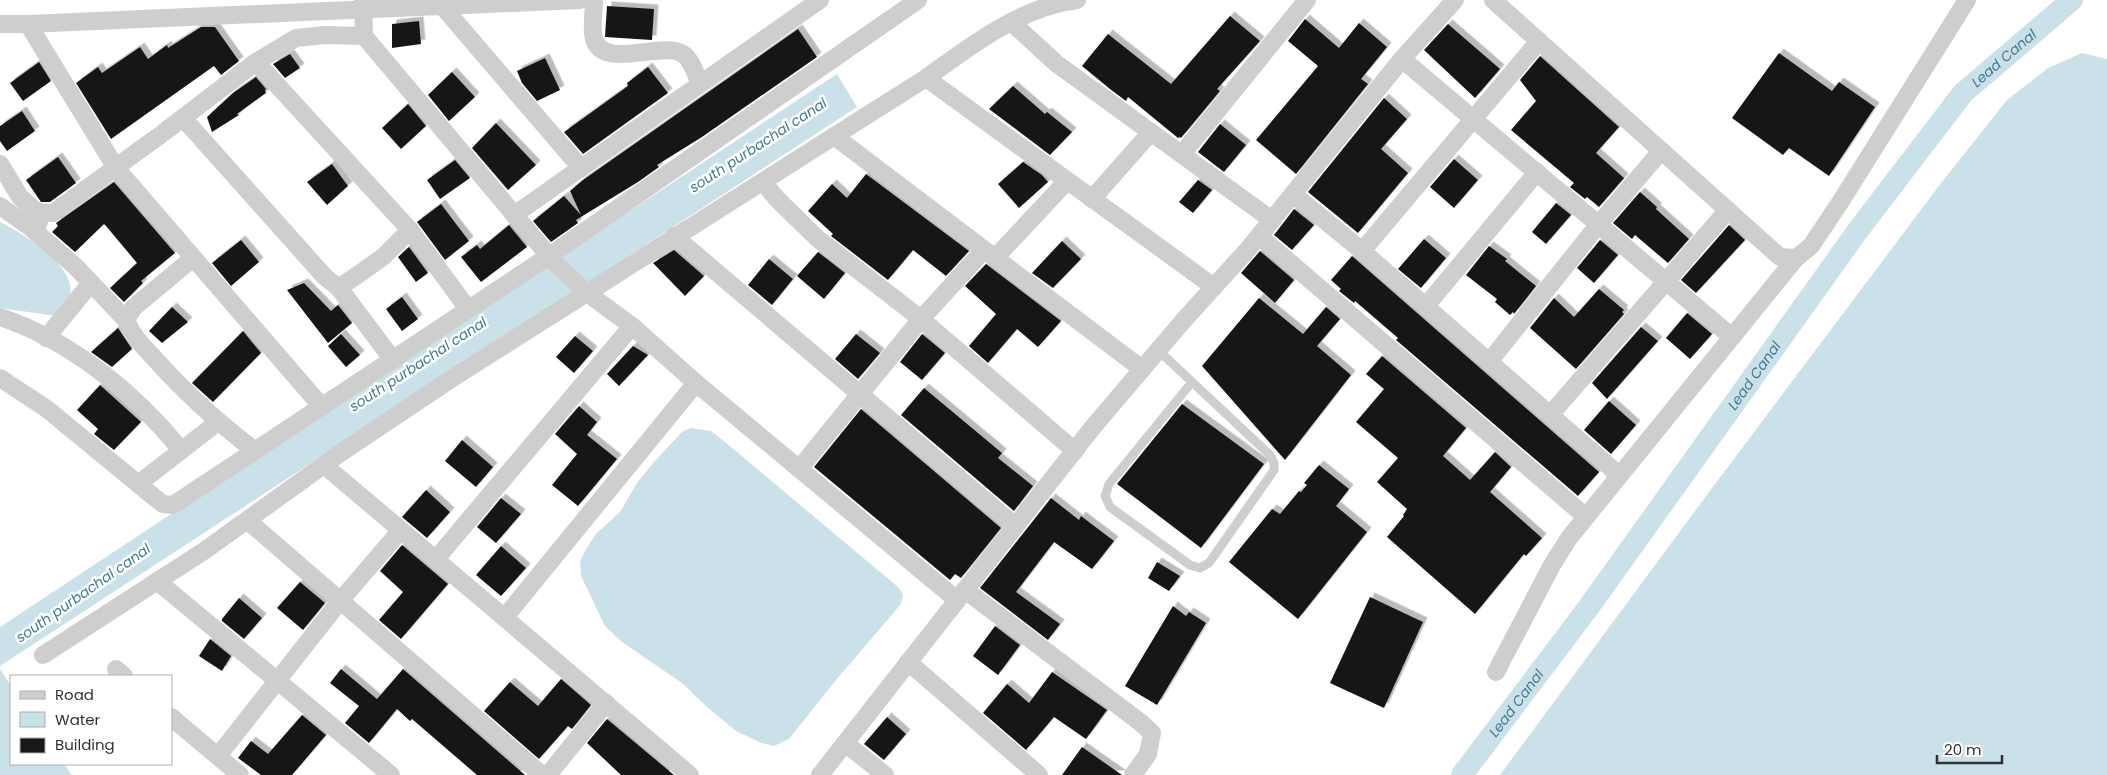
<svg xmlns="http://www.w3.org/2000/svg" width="2107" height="775" viewBox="0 0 2107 775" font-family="Poppins,sans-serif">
<defs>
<filter id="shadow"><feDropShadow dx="4.5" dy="-4.5" stdDeviation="0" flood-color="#0004"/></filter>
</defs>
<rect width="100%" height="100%" fill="#fff"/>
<g fill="#cbe1ea">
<path d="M2082,53L2107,59V775H1500L1709,492L1938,187L2007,100L2048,68Z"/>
<path d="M837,74L857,107L0,666V627Z"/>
<path d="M0,222C22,233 84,269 68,301C66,306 60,311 56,316L0,308Z"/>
<path d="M690,428L711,431L725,442L898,587L903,594L901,604L836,680L789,739L774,746L761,743L736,731L707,707L682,683L622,642L605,626L581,576L580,561L586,549L596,534L620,512L637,483L653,463L682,432Z"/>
<path d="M0,669L11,686V764H64L72,775H0Z"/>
</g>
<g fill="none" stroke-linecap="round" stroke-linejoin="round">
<path stroke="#cbe1ea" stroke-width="22" id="s1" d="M1462,775L1588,608L1859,229L1963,93L2072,0"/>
</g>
<g fill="#181818" filter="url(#shadow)">
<path d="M607,6L654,9L652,40L605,37Z"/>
<path d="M1230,16L1260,41L1217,89L1220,91L1181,138L1180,137L1178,138L1128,97L1126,101L1110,89L1082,66L1108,34L1171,84Z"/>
<path d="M1305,19L1339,48L1359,23L1387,47L1361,79L1368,84L1296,174L1256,140L1318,66L1288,41Z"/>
<path d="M419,21L421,44L392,48V24Z"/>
<path d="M1448,24L1500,69L1475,98L1424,50Z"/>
<path d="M201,27H215L239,61L221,75L214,66L111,139L76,83L98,67L102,73L140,47L148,59L167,45L168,48Z"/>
<path d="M798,29L817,57L702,137L657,165L659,167L638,182L576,220L578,223L551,242L533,221L564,196L581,215L570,191L583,180Z"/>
<path d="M1779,53L1832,91L1839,82L1875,107L1829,176L1789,148L1783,155L1732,118Z"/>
<path d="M290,54L300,68L285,78L273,64Z"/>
<path d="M1540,56L1619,127L1596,153L1624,178L1599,207L1587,197L1585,199L1570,187L1574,183L1511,130L1536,101L1520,80Z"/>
<path d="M545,58L560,90L537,101L522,83L517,71Z"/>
<path d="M39,62L51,81L23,101L10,83Z"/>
<path d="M648,67L668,93L583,154L564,132L628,86L627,83Z"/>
<path d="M452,72L475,97L449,121L428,95Z"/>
<path d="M256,77L266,89L265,90L266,93L237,114L239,115L212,132L207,117L233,93Z"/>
<path d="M1013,86L1045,114L1047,112L1072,132L1050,155L989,109Z"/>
<path d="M1384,98L1407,119L1381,149L1408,173L1358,233L1308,192Z"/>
<path d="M408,104L426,126L401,149L382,128Z"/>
<path d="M22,111L35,131L7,151L0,141V126Z"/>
<path d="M496,123L536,165L508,190L472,148Z"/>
<path d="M1220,124L1246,145L1224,172L1198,152Z"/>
<path d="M58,157L76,183L50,202H41L26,180Z"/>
<path d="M1454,159L1478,180L1454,208L1430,187Z"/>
<path d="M455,160L470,178L440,199L427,180Z"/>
<path d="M1023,162L1042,175L1048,182L1019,208L998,184Z"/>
<path d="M332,164L348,186L327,205L307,182Z"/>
<path d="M866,174L969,251L946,276L913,250L888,280L831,236L833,234L808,211L832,184L847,198Z"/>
<path d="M1198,180L1212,190L1193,213L1179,202Z"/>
<path d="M114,182L175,253L141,281L143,283L124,302L110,288L137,263L106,226L104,224L75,252L52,232L58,226L56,223Z"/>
<path d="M1640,192L1657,207L1656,209L1689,239L1668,263L1635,235L1632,239L1613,223Z"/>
<path d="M1556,203L1571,215L1546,244L1532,232Z"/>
<path d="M441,204L469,241L445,260L417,222Z"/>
<path d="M1294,209L1314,225L1292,250L1274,235Z"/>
<path d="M509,225L527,247L481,282L461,257L477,245L480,249Z"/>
<path d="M1729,225L1745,240L1696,293L1681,280Z"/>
<path d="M1424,239L1446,258L1421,288L1398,269Z"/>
<path d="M241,240L259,262L231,286L212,263Z"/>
<path d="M1600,240L1618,255L1594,283L1577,268Z"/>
<path d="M1062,241L1081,259L1053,288L1032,273Z"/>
<path d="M1489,246L1507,259L1505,261L1536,286L1514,314L1513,312L1510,315L1495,302L1497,299L1466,275Z"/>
<path d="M409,247L428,273L416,282L398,257Z"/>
<path d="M674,250L704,276L685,296L653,263Z"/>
<path d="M1260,251L1294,280L1275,303L1241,273Z"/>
<path d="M818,252L845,273L824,299L797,276Z"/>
<path d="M1352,256L1599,472L1578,496L1396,340L1398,338L1355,301L1354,303L1339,291L1341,289L1331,280Z"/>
<path d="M769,259L793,279L772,305L748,285Z"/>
<path d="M986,264L1061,321L1038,347L1017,329L988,363L969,346L996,314L965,286Z"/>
<path d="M304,283L331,311L338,305L352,323L328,343L287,290Z"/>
<path d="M1599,289L1624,310L1622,312L1624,314L1576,369L1530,328L1554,298L1574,317Z"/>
<path d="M402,297L418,319L402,331L386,309Z"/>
<path d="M1259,298L1303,334L1326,307L1340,319L1317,346L1351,375L1285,460L1202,366Z"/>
<path d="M172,307L188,322L162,343L149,331Z"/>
<path d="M1687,313L1712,334L1690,359L1666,338Z"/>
<path d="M1641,327L1658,341L1607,399L1592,383Z"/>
<path d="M118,328L132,349L112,367L91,352Z"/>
<path d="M243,331L261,353L213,402L192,383Z"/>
<path d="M341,334L360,355L346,367L328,346Z"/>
<path d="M856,334L880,353L858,379L835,359Z"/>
<path d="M922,334L945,353L922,380L900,362Z"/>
<path d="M575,336L593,351L574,373L556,357Z"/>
<path d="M633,346L648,355L619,386L607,374Z"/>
<path d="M1382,356L1466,428L1443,456L1470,480L1495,452L1511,467L1490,492L1542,538L1526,556L1524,554L1475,614L1387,537L1404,516L1403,515L1407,509L1377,482L1398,458L1356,422L1384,389L1366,374Z"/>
<path d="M100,385L141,422L114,450L94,434L98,429L77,410Z"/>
<path d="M924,388L1002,453L998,458L1033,486L1014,511L901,415Z"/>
<path d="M1609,401L1636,425L1611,454L1584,430Z"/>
<path d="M1182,404L1264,464L1201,548L1117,484Z"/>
<path d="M579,406L597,422L587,435L617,459L578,506L552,485L577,454L555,434Z"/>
<path d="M861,409L1001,528L961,578L955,574L950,580L814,467Z"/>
<path d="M462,440L493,467L476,487L445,461Z"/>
<path d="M1319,465L1349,489L1336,506L1367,532L1298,619L1229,562L1272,509L1280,514L1299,491L1301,492L1307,485L1304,483Z"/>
<path d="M426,490L450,512L427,538L402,517Z"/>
<path d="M501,498L521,514L496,543L477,527Z"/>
<path d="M1051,498L1079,520L1081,516L1114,541L1092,569L1054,542L1016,592L1060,624L1048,640L980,588Z"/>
<path d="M402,545L448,584L401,639L379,620L403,592L380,571Z"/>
<path d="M501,546L526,568L501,596L476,575Z"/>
<path d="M1157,562L1180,576L1169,591L1148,578Z"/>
<path d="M300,582L325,603L303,630L277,608Z"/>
<path d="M1370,597L1423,622L1384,708L1330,683Z"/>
<path d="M239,598L262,618L244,639L222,621V619Z"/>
<path d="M1173,606L1186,616L1189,612L1206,623L1157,705L1125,686Z"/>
<path d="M995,626L1020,645L998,675L973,656Z"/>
<path d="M210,639L231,656L222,671L199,656Z"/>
<path d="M341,669L377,699L403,669L525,775H477L412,719L410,721L397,709L369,743L345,723L359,706L330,683Z"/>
<path d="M1052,672L1107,710L1086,739L1054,717L1026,750L983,713L1007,684L1029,703Z"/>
<path d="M561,679L591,705L572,729L568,726L539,759L484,711L510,682L538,706Z"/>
<path d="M302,715L326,735L292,775H261L238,758L251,741L268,754Z"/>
<path d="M887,717L906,734L884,760L864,744Z"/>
<path d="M607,719L674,775H621L587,743Z"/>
<path d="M1082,747L1122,775H1123H1062Z"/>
</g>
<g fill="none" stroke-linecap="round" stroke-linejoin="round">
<path stroke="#cecece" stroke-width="9" d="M1158,350L1270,455L1274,463V470L1209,563L1200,568L1190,565L1110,507L1105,496L1109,484L1192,382"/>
<g stroke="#cecece" stroke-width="18">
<path d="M363,0L364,36L555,263L587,293L632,326L696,383L957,600"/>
<path d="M594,0C594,11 591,28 594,39C604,71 662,40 683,54C692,60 696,75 700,84"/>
<path d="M1493,0L1780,257L1796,258L1811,246L1841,201L1967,0"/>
<path d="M443,7L581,168"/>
<path d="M1011,22L1057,64L1272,220"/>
<path d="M0,24H28L116,168L322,407"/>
<path d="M28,24L580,0"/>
<path d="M1402,59L1732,337"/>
<path d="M926,78L1214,287"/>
<path d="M183,118L325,277L339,288L383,257L410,230L256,62"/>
<path d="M834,136L1142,369"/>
<path d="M1182,154L1307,0"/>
<path d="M0,164L20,197L37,212L53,213L163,133L256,62L296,38L325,35L364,36"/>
<path d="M763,182L777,199L818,239L921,319L1075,451"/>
<path d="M1293,194L1362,251L1619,475"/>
<path d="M1092,199L1151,132"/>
<path d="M0,206L30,227L39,222"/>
<path d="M514,215L820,0"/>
<path d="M30,227L76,267L126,320"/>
<path d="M410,230L468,309"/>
<path d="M674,236L1015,526"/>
<path d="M1259,236L1585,516"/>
<path d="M1362,251L1539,41"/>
<path d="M193,258L133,308L126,320C132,336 144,347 156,360C186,394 219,423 255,451"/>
<path d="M995,258L1067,181"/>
<path d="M339,288L393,360"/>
<path d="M1426,306L1537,172"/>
<path d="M0,317C70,340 135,393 181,450"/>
<path d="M46,338L91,283"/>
<path d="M1489,362L1598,225L1661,151"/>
<path d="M0,378L47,409L154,497L163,504L173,505L549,256L918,0"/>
<path d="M1550,415L1728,210"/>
<path d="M324,465L690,775"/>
<path d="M799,469L921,319L984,250"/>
<path d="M138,484L218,422"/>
<path d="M247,520L542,775"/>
<path d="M436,559L632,326"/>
<path d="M157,581L391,775"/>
<path d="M965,590L1140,722L1152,733L1148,754L1133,775"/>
<path d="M505,617L696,383"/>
<path d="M43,655L204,551L339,454L448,381L926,78C971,46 1020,7 1077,0"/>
<path d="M908,662L1039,775"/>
<path d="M116,669L124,676"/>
<path d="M1496,672L1552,565L1569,538L1796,258"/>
<path d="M171,717L240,775"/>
<path d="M845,743L885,775"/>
<path d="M218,756L340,601L401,530"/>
<path d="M548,775L606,703"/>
<path d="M820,775L1093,427L1183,321L1250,247L1402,59L1455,0"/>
</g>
</g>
<g text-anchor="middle" stroke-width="5" stroke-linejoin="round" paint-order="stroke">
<g font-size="14" font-style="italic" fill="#437990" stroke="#fff">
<text dy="5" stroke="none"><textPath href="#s1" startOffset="900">Lead Canal</textPath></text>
<text transform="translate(758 145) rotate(-33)" y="5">south purbachal canal</text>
<text transform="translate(418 364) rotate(-33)" y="5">south purbachal canal</text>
<text dy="5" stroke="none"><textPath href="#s1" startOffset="495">Lead Canal</textPath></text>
<text transform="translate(83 593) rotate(-35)" y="5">south purbachal canal</text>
<text dy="5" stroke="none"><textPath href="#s1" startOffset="90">Lead Canal</textPath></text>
</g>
</g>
<rect x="10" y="675" width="162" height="90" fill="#ffffff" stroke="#adadad"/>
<rect x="20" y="691" width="25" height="8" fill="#cecece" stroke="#adadad"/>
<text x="55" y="700" font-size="15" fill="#313131">Road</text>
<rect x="20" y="712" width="25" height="15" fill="#cbe1ea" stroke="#adadad"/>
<text x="55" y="725" font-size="15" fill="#313131">Water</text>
<rect x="20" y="738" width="25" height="15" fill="#181818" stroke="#adadad"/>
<text x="55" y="750" font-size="15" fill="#313131">Building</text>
<path d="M1937 755v8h65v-8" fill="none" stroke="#313131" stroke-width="2.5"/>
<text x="1944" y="755" font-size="15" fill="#313131" stroke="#ffffff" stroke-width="4" paint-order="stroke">20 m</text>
</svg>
